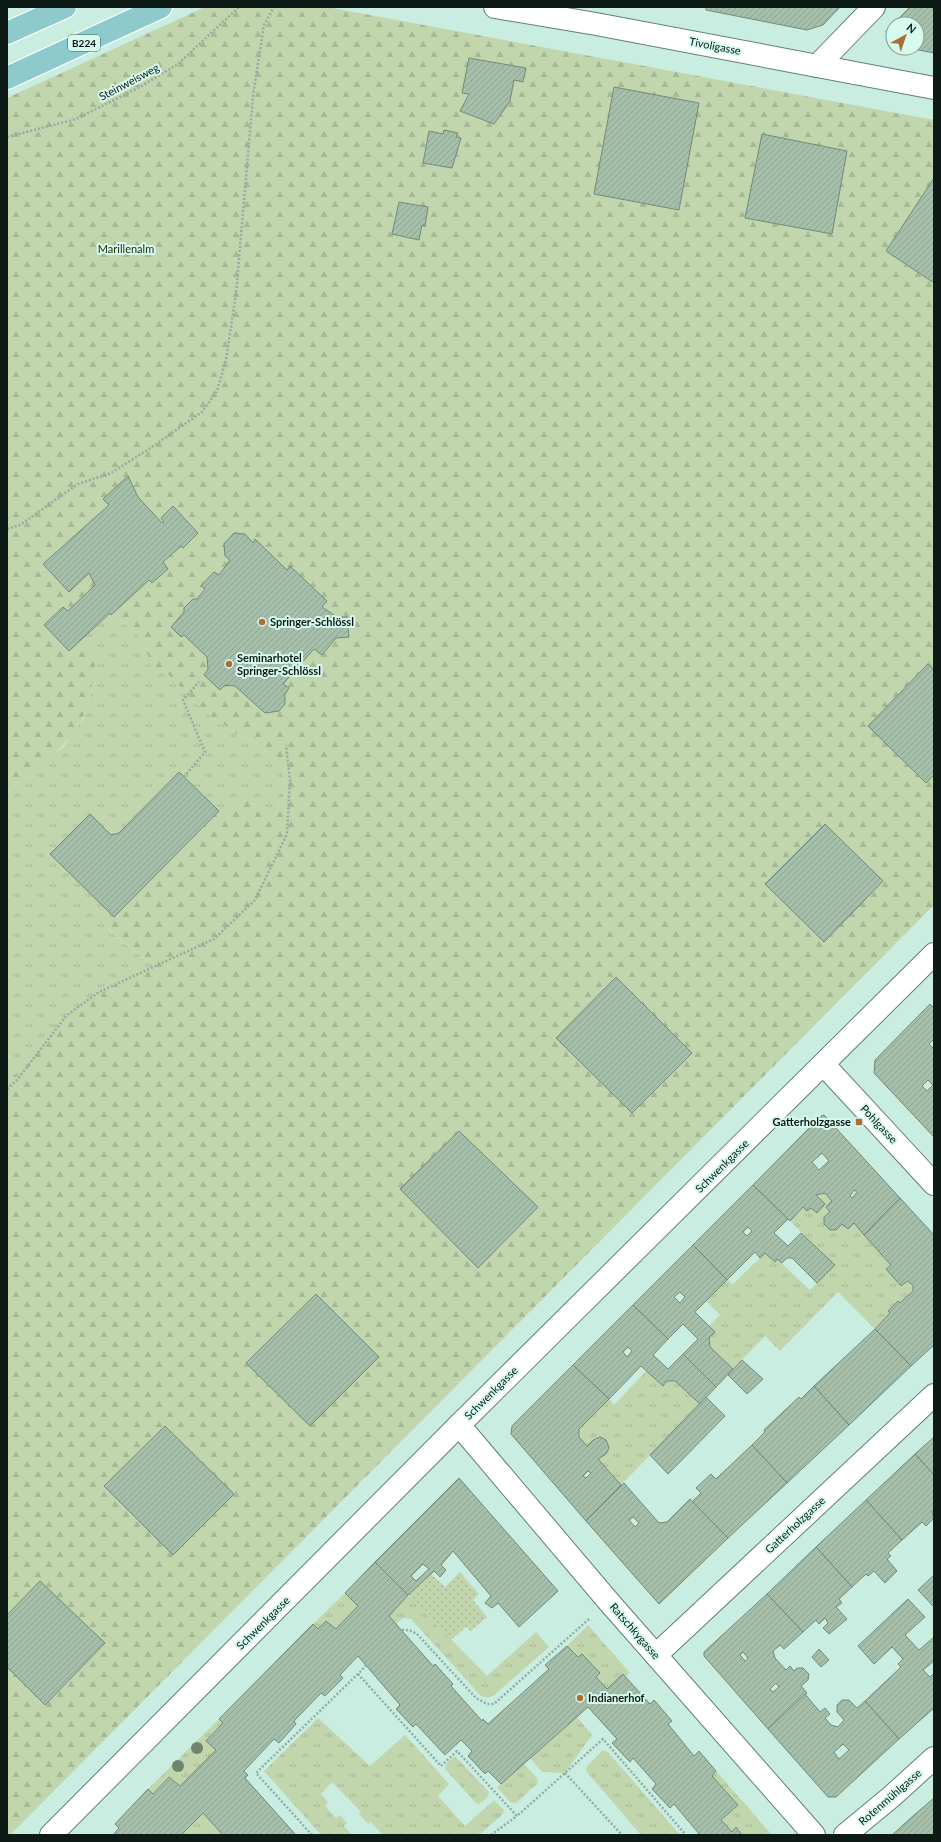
<svg xmlns="http://www.w3.org/2000/svg" width="941" height="1842" viewBox="0 0 941 1842" font-family="Lato,sans-serif">
<defs>
<pattern id="grass-tufts" width="24" height="20" patternUnits="userSpaceOnUse"><rect width="24" height="20" fill="#c1d6ac"/><path d="M3 7l-1-3M5 7V3M7 7l1-3M15 17l-1-3M17 17v-4M19 17l1-3" fill="none" stroke="#a5b793"/></pattern>
<pattern id="forest-firs" width="22" height="20" patternUnits="userSpaceOnUse"><rect width="22" height="20" fill="#c1d6ac"/><path d="M5 1l3.5 6h-7zM16 11l3.5 6h-7z" fill="#a5b793"/></pattern>
<pattern id="garden-dots" width="8" height="8" patternUnits="userSpaceOnUse"><rect width="8" height="8" fill="#c1d6ac"/><path d="M2 2h.1M6 6h.1" fill="none" stroke="#a5b793" stroke-width="1.8" stroke-linecap="round"/></pattern>
<pattern id="building-hatch" width="6" height="6" patternUnits="userSpaceOnUse"><rect width="6" height="6" fill="#a5bfab"/><path d="M-1 1l2-2M0 6l6-6M5 7l2-2" fill="none" stroke="#8da492"/></pattern>
</defs>
<rect width="100%" height="100%" fill="#caede2"/>
<g fill="url(#grass-tufts)">
<path d="M106,616L119,619L144,640L152,667L168,673L191,698L211,716L237,734L256,743L270,754L278,765L284,781L276,815L247,801L219,811L179,772L119,833L111,835L89,814L51,854L114,917L116,915L118,918L108,929L129,947L155,966L99,992L66,1016L17,1080L7,1052V794L10,789L64,746L83,719L93,684L78,642Z"/>
<path d="M825,1193L832,1201L830,1212L824,1217V1224L830,1230H836L842,1224L848,1229L854,1223L891,1265L886,1269L901,1286L908,1281L913,1286V1291L900,1303L888,1311L890,1313L875,1329L838,1292L780,1351L765,1336L733,1369L710,1347L709,1338L715,1332L709,1326L720,1315L706,1301L727,1280L733,1284L765,1253L775,1262L777,1259L810,1290L834,1265L790,1221L803,1207L807,1211L811,1208L817,1213L825,1204L816,1195Z"/>
<path d="M647,1370L663,1385L667,1381H675L700,1404L621,1485L598,1459L606,1454L609,1448L606,1440L600,1437L593,1439L587,1446L579,1437V1429L609,1399L614,1405Z"/>
<path d="M345,1593L358,1606L336,1629L326,1621L318,1629L313,1624Z"/>
<path d="M408,1595L487,1676L536,1632L549,1647L493,1696L487,1698L481,1696L411,1619L403,1618L396,1624L389,1616Z"/>
<path d="M588,1625L630,1673L607,1689L596,1677L600,1673L582,1654L578,1657L567,1646Z"/>
<path d="M577,1717L592,1735L565,1773L542,1772L530,1758Z"/>
<path d="M318,1718L370,1766L405,1735L449,1784L438,1796L465,1826L494,1800L504,1810L502,1815L479,1835H380L381,1833L371,1822L368,1824L359,1814L361,1812L332,1782L321,1794L328,1802L325,1806L336,1818L340,1815L347,1823L344,1826L352,1835H321L264,1771Z"/>
<path d="M219,1719L223,1723L206,1741L216,1750L180,1786L169,1777L153,1794L148,1789Z"/>
<path d="M603,1750L608,1752L680,1835H641L586,1771L587,1766Z"/>
<path d="M455,1756L489,1792C488,1798 483,1802 478,1804L475,1802L445,1769L446,1764Z"/>
<path d="M524,1764L537,1778L538,1783L516,1803L510,1802L497,1787Z"/>
<path d="M716,1771L772,1835H742L736,1827L732,1832L721,1820L738,1805L712,1776Z"/>
<path d="M203,1813L223,1835H181Z"/>
</g>
<path fill="url(#forest-firs)" d="M205,7H327L934,120V905L10,1835H7V1052L17,1079L66,1016L99,992L155,966L129,947L108,928L118,917L116,915L114,917L50,854L90,814L111,835L119,833L179,772L219,811L247,801L276,815L284,781L278,765L270,754L256,743L237,734L211,716L191,698L168,674L152,667L143,640L119,619L106,616L78,642L96,656C94,675 91,701 82,719C67,749 36,768 10,789L7,794V98Z"/>
<path fill="url(#garden-dots)" d="M460,1572L479,1594L473,1600L487,1617L471,1631L466,1627L451,1640L408,1595L431,1574L445,1587Z"/>
<g fill="url(#building-hatch)" stroke="#728a78" fill-rule="evenodd">
<path d="M706,7H840L823,25L807,30L706,10Z"/>
<path d="M910,7H934V53L908,48H917V24H893V45L889,44L886,31Z"/>
<path d="M469,58L526,68L523,82L514,80L510,101L494,124L460,111L469,94L462,93Z"/>
<path d="M614,87L699,103L679,210L594,194Z"/>
<path d="M444,130L458,133L456,137L461,138L452,168L423,163L429,131L443,134Z"/>
<path d="M762,134L847,151L832,234L745,218Z"/>
<path d="M934,178V283L886,251Z"/>
<path d="M399,202L428,207L425,226L422,225L419,240L392,234Z"/>
<path d="M128,476L138,497L162,523L164,522L161,518L173,506L198,533L183,548L181,546L163,562L168,569L152,583L149,580L111,615L110,613L69,651L44,625L63,607L68,611L95,585L89,573L69,592L43,564L109,505L103,499Z"/>
<path d="M234,533L245,534L253,543L255,539L287,570L290,566L327,601L322,607L337,617H347L349,637L336,638L322,655L314,649L283,684L289,688L285,694V704L279,711L265,713L235,686L225,685L220,690L204,675L208,669L207,657L184,635L181,637L171,627L184,612V608L193,599H197L205,589L201,586L214,572L219,575L230,560L225,556L224,544Z"/>
<path d="M928,664L934,670V775L926,783L868,726Z"/>
<path d="M179,772L219,811L114,917L50,854L90,814L111,835L119,833Z"/>
<path d="M825,824L883,881L824,942L765,884Z"/>
<path d="M616,977L692,1053L632,1113L556,1038Z"/>
<path d="M930,1004L934,1008V1039L929,1044L934,1049V1137L874,1073L875,1060ZM928,1080L933,1085L927,1091L922,1086Z"/>
<path d="M824,1115L900,1198L864,1235L854,1223L848,1229L842,1224L836,1230H830L824,1224V1217L830,1212L826,1207L832,1201L825,1193L816,1195L825,1204L817,1213L811,1208L807,1211L803,1207L790,1221L753,1185L821,1116ZM822,1153L829,1161L819,1170L812,1162ZM854,1190L857,1192L852,1198L850,1196Z"/>
<path d="M459,1131L538,1207L478,1268L400,1189Z"/>
<path d="M753,1185L788,1219L774,1233L788,1246L801,1233L835,1265L817,1283L792,1258H787L782,1263L777,1259L775,1262L765,1253L760,1258L755,1252L727,1280L693,1245ZM748,1227L752,1231L747,1236L743,1232Z"/>
<path d="M900,1198L934,1235V1345L911,1366L875,1329L890,1313L888,1311L898,1301L900,1303L913,1291V1286L908,1281L901,1286L886,1269L891,1265L864,1235Z"/>
<path d="M693,1245L727,1280L695,1312L715,1332L709,1338L710,1347L733,1369L716,1387L683,1354L698,1339L683,1324L668,1339L633,1305ZM680,1292L685,1297L680,1303L674,1297Z"/>
<path d="M316,1294L379,1357L310,1426L246,1363Z"/>
<path d="M633,1305L668,1339L653,1355L668,1369L683,1354L716,1387L700,1404L675,1381H667L663,1386L641,1366L609,1399L573,1365ZM628,1347L632,1351L627,1357L623,1352Z"/>
<path d="M875,1329L911,1366L849,1425L814,1386Z"/>
<path d="M742,1360L763,1379L747,1394L728,1375Z"/>
<path d="M573,1365L609,1399L579,1429V1437L587,1446L593,1440L600,1437L606,1440L609,1448L606,1454L598,1459L621,1485L586,1521L511,1434L512,1426ZM588,1471L591,1473L586,1478L583,1476Z"/>
<path d="M814,1386L849,1425L787,1483L752,1445L765,1432L764,1430L799,1397L801,1399Z"/>
<path d="M706,1397L725,1416L668,1474L650,1455Z"/>
<path d="M165,1426L234,1494L173,1555L104,1486Z"/>
<path d="M934,1437V1475L915,1454Z"/>
<path d="M752,1445L787,1483L728,1538L692,1502L701,1493L696,1488L711,1474L716,1479Z"/>
<path d="M915,1454L934,1475V1511L932,1512L934,1518L926,1526L922,1522L902,1540L866,1500Z"/>
<path d="M459,1478L558,1591L519,1627L498,1603L492,1608L485,1603L491,1596L453,1551L441,1565L446,1570L440,1577L434,1571L408,1595L375,1562ZM423,1564L429,1569L416,1581L411,1576Z"/>
<path d="M624,1483L659,1523L667,1522L690,1499L728,1538L659,1604L586,1521ZM633,1517L639,1523L635,1527L629,1520Z"/>
<path d="M866,1500L902,1540L888,1553L891,1556L887,1559L897,1571L885,1583L874,1571L868,1576L866,1574L852,1587L816,1547Z"/>
<path d="M816,1547L852,1587L839,1599L842,1603L836,1607L847,1619L829,1634L823,1628L828,1623L825,1618L819,1624L816,1620L803,1632L767,1594Z"/>
<path d="M375,1562L408,1595L389,1616L433,1666L435,1664L453,1684L451,1686L482,1721L483,1719L488,1724L549,1669L545,1665L567,1646L578,1657L582,1654L600,1673L596,1677L607,1689L623,1674L650,1704L654,1700L672,1721L668,1724L694,1756L699,1751L716,1771L712,1776L738,1805L721,1820L732,1832L736,1827L742,1835H700L674,1804L670,1808L652,1789L656,1784L633,1758L630,1762L612,1743L617,1739L588,1707L501,1784L488,1771L485,1774L468,1756L472,1751L461,1740L445,1755L416,1724L413,1727L396,1709L400,1705L358,1656L340,1675L343,1678L325,1696L321,1693L294,1721L296,1724L279,1743L274,1739L244,1771L248,1775L245,1778L296,1835H223L203,1813L181,1835H113L119,1828L115,1824L148,1789L153,1794L169,1777L180,1786L216,1750L206,1741L223,1723L219,1719L313,1624L318,1629L326,1621L336,1629L358,1606L345,1593Z"/>
<path d="M934,1575V1607L918,1590Z"/>
<path d="M40,1581L105,1643L45,1705L7,1667V1615Z"/>
<path d="M767,1594L803,1632L784,1649L780,1645L773,1651L775,1658L786,1670L790,1666L794,1671L797,1668H803L809,1674L808,1680L801,1686L807,1693L768,1729L704,1656V1652ZM743,1652L748,1658L745,1661L740,1655ZM776,1683L779,1687L773,1692L770,1689Z"/>
<path d="M908,1599L925,1617L905,1635L919,1650L934,1637V1661L923,1670L930,1677L934,1673V1708L899,1739L865,1701L901,1667L898,1664L903,1659L892,1647L874,1664L858,1646Z"/>
<path d="M819,1649L829,1660L821,1667L812,1657Z"/>
<path d="M805,1694L820,1712L825,1708L830,1714L825,1718L831,1725L838,1727L844,1720L837,1712V1705L842,1700H849L857,1708L865,1701L899,1739L836,1797H828L768,1729ZM843,1744L849,1750L839,1759L834,1752Z"/>
<path d="M934,1798V1835H892L913,1816Z"/>
</g>
<g fill="none" stroke-linecap="round" stroke-linejoin="round">
<defs>
<g id="minor">
<path d="M495,7L596,24L934,88"/>
<path d="M817,66L874,7"/>
<path d="M824,1065L934,1184"/>
<path d="M459,1425L609,1602L814,1835"/>
<path d="M656,1655L934,1395"/>
<path d="M51,1835L459,1425L934,954"/>
<path d="M845,1835L891,1797L934,1758"/>
</g>
<g id="primary">
<path d="M7,33L65,7"/>
<path d="M7,78L161,7"/>
</g>
</defs>
<use href="#minor" stroke="#608077" stroke-width="24"/>
<use href="#primary" stroke="#fff" stroke-width="24"/>
<g stroke="#90ada4" stroke-width="2.5" stroke-dasharray="2 2" stroke-linecap="butt">
<path d="M7,137L76,119L140,87L178,64L239,7"/>
<path d="M7,529L20,525L78,484L111,473L152,447L202,412L217,391L226,360L236,294L253,96L264,25L274,7"/>
<path d="M184,777L205,752L183,700L199,682"/>
<path d="M7,1089L17,1080L66,1016L99,992L214,939L255,900L287,834L290,780L286,745"/>
<path d="M402,1630H409L417,1634L476,1698L487,1704H494L589,1619"/>
<path d="M358,1674L441,1766L457,1751L517,1816L603,1739L686,1835"/>
<path d="M565,1773L622,1835"/>
<path d="M312,1835L256,1773L362,1670L366,1665"/>
<path d="M491,1835L517,1816"/>
</g>
<use href="#minor" stroke="#fff" stroke-width="22"/>
<use href="#primary" stroke="#8ecacc" stroke-width="22"/>
</g>
<g fill="#6d856c">
<circle cx="197" cy="1748" r="6"/>
<circle cx="178" cy="1766" r="6"/>
</g>
<g fill="#ad6e35" stroke="#d7faef" stroke-width="1.5">
<circle cx="262" cy="622" r="4"/>
<circle cx="229" cy="664" r="4"/>
<rect x="855" y="1118" width="8" height="8" rx="2"/>
<circle cx="580" cy="1698" r="4"/>
</g>
<g text-anchor="middle" stroke-width="4" stroke-linejoin="round" paint-order="stroke">
<rect fill="#d7faef" stroke="#4a5d57" stroke-width="1" x="68" y="35" width="32" height="16" rx="3"/>
<g font-size="10" font-weight="bold" fill="#0d1a16">
<text x="84" y="47">B224</text>
</g>
<g font-size="11" fill="#0d1a16" stroke="#d7faef">
<text transform="translate(715 46) rotate(11)" y="4">Tivoligasse</text>
<text transform="translate(129 82) rotate(-28)" y="4">Steinweisweg</text>
<text transform="translate(879 1124) rotate(47)" y="4">Pohlgasse</text>
<text transform="translate(722 1166) rotate(-45)" y="4">Schwenkgasse</text>
<text transform="translate(491 1393) rotate(-45)" y="4">Schwenkgasse</text>
<text transform="translate(795 1525) rotate(-43)" y="4">Gatterholzgasse</text>
<text transform="translate(263 1623) rotate(-45)" y="4">Schwenkgasse</text>
<text transform="translate(635 1631) rotate(49)" y="4">Ratschkygasse</text>
<text transform="translate(890 1797) rotate(-41)" y="4">Rotenmühlgasse</text>
</g>
<g font-size="11" fill="#21300b" stroke="#d7faef">
<text x="126" y="253">Marillenalm</text>
</g>
<g font-size="11" font-weight="bold" fill="#0d1a16" stroke="#d7faef" text-anchor="start">
<text x="270" y="626">Springer-Schlössl</text>
<text x="237" y="662">Seminarhotel<tspan x="237" dy="13">Springer-Schlössl</tspan></text>
<text x="851" y="1126" text-anchor="end">Gatterholzgasse</text>
<text x="588" y="1702">Indianerhof</text>
</g>
</g>
<rect width="941" height="1842" fill="none" stroke="#0d1a16" stroke-width="16"/>
<g transform="translate(905 36) rotate(40)"><circle r="19" fill="#d7faef" stroke="#86a098"/>
<path d="M0-3L7 15L0 10L-7 15Z" fill="#ad6e35"/>
<text y="-6" font-size="11" font-weight="bold" text-anchor="middle" fill="#0d1a16">N</text>
</g>
</svg>
